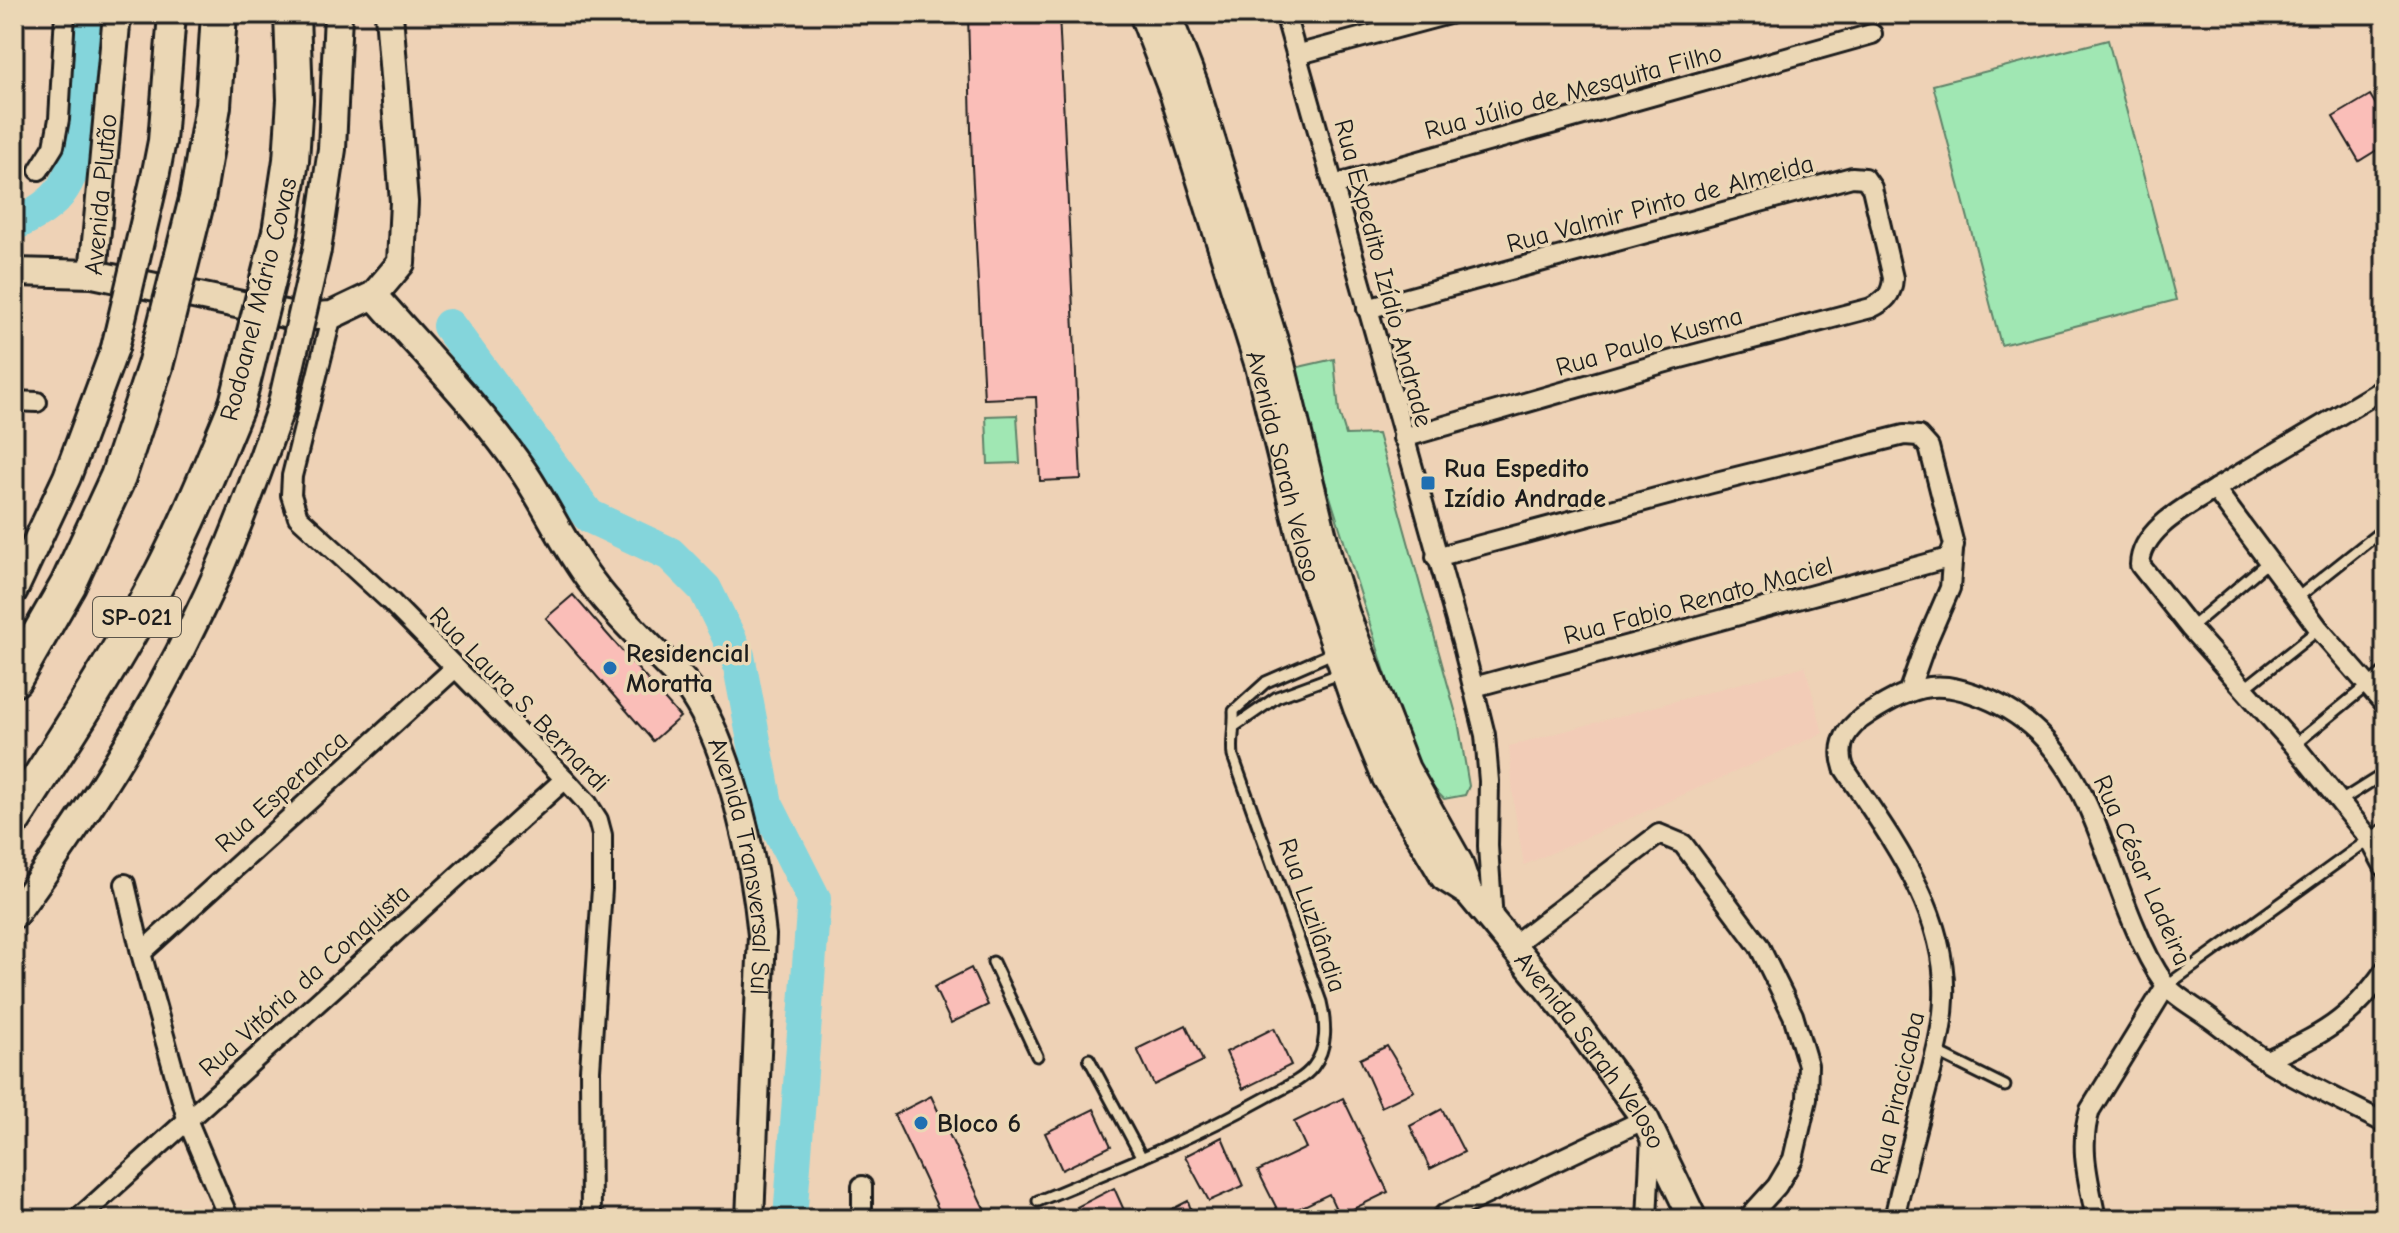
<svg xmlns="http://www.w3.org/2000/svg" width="2399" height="1233" viewBox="0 0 2399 1233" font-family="'Comic Neue',sans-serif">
<rect width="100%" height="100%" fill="#eed2b6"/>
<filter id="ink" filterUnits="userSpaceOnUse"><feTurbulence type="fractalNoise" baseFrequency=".0125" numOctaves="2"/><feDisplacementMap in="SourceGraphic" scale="16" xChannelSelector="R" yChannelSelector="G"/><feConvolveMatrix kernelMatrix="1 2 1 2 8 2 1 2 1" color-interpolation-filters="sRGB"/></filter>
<g filter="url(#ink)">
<path fill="#f2ccb7" d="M1805,666L1823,733L1524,865L1514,806L1509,746Z"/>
<g fill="#a0e7b3" stroke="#5e8268" stroke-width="2">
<path d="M2108,40L2176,300L2001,345L1933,85Z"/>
<path d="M1334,359L1339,412L1346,435L1378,434L1458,721L1469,786L1465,795L1444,799L1416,771L1290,369Z"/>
<path d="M1017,415L1020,463L988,464L986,416Z"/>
</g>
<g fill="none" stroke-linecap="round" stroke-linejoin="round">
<g stroke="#84d5db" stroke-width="34">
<path d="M14,224C32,216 53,205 63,188C93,139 88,73 89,18"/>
<path d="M449,326L589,516L670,554L705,589L738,656L766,804L814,899L790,1219"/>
</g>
</g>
<g fill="#fabeb8" stroke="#1c1c1c" stroke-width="2">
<path d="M968,14H1059L1081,479L1040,481L1036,397L984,399L972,166Z"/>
<path d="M2370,95L2385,120V145L2359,161L2333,117Z"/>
<path d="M573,595L680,717L653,741L546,618Z"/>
<path d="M971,968L988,1005L951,1023L934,987Z"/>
<path d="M1186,1025L1203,1061L1154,1085L1137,1049Z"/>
<path d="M1274,1028L1291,1065L1243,1089L1226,1052Z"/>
<path d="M1387,1046L1414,1091L1381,1107L1360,1059Z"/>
<path d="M931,1096L948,1132L989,1219H943L916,1161L894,1115Z"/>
<path d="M1343,1098L1388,1192L1339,1216L1329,1194L1281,1217L1258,1171L1306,1148L1294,1122Z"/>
<path d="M1094,1109L1111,1146L1062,1170L1045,1133Z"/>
<path d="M1442,1109L1464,1152L1430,1169L1410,1126Z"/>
<path d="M1222,1137L1243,1186L1209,1201L1185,1156Z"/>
<path d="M1114,1188L1128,1219H1084L1077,1207Z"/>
<path d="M1188,1201L1194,1219H1153Z"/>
</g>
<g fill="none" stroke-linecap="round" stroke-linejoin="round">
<defs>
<g id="lane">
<path d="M2297,598L2385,528"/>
<path d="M2190,628L2269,561"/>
<path d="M2245,688L2319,629"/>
<path d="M1235,726L1277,697L1342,673"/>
<path d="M2294,745L2385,671"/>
<path d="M2339,802L2385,773"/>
<path d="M993,962L1037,1056"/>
<path d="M2166,986L2385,828"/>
<path d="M1936,1052L2005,1086"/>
<path d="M1089,1059L1142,1158"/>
<path d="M1038,1201C1116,1169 1194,1138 1267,1097C1283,1088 1302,1081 1313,1067C1328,1048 1326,1024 1321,1002L1233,756C1231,740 1235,727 1234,711L1266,682L1335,652"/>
</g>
<g id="street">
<path d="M1285,14L1462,642L1485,735L1489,781L1488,846L1493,922"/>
<path d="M1296,55L1449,14"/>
<path d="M39,170L54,146L59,119L65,14"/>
<path d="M1334,185L1872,34"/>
<path d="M1367,309L1852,177L1865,178L1872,188L1893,278C1892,295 1885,301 1871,308L1673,360L1403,438"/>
<path d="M332,315L292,476L291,495L298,517L390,601L565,779L587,803L598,820L602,835V889L590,1070L591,1219"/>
<path d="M14,401L37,402"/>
<path d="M2215,489L2385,388"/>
<path d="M1436,557L1708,484L1904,435L1919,436L1929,447L1954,545L1950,555L1945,559L1474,687"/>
<path d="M1908,693L1924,648L1950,588L1953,550"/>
<path d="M2385,705L2319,629L2215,489C2188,506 2141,529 2140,565L2190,628L2294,745L2369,838L2385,868"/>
<path d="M125,884L141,953L188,1122L229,1219"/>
<path d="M1512,946L1659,834L1683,844L1759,946L1793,1015L1808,1065L1807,1099L1793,1159L1777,1186L1747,1219"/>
<path d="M141,953L455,668"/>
<path d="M2267,1060C2321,1035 2350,1021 2385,970"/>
<path d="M862,1186V1219"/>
<path d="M78,1219L565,779"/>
<path d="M1440,1219L1445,1214L1645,1119"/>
<path d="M1647,1219L1651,1137"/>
<path d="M1894,1219C1903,1177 1914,1136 1925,1095C1933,1064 1943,1031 1944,999C1948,912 1890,837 1844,768C1836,744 1847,727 1868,714C1916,684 1939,677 1992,701C2083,743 2098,841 2134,925C2142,945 2152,966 2165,984C2175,997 2195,1007 2208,1017C2228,1031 2246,1048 2267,1061C2304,1084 2346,1103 2385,1123"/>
<path d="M2096,1219C2089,1182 2078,1147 2090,1110L2166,986"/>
</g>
<g id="secondary">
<path id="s1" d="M1143,14L1173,92L1259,366L1308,566L1357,708L1386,778L1444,877L1469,893L1493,922L1569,1014L1645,1119L1693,1219"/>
<path d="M1167,14L1194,84L1280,360L1329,561L1346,615L1406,769L1459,863L1469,893"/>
<path d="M155,177L162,141L172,14"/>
<path d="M317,250L332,149L338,14"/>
<path d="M14,272L93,274L299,317L332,315L374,295L401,263L404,202L389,14"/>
<path id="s2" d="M93,274L117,14"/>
<path id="s3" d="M374,295C424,353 480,408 523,471C547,506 564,546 590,580C610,607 635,632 659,656C668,666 680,676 688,687C731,745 755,864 762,935L750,1219"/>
<path d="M14,590L67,477L115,348"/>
<path d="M14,915C83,820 147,722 198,615C231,548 256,477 281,407"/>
</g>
<g id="highway">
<path d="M197,199L213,106L219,14"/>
<path d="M280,232L291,160L295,100L292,14"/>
<path d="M14,679L68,585L118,477L155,366"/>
<path d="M14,818C65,739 116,660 160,577C189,521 213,462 237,404"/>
</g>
</defs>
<use href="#lane" stroke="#1c1c1c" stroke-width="15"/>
<use href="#street" stroke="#1c1c1c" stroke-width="24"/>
<use href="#secondary" stroke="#1c1c1c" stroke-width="32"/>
<use href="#highway" stroke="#1c1c1c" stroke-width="40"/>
<use href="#lane" stroke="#ebd7b5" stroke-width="9"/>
<use href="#street" stroke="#ebd7b5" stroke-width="18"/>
<use href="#secondary" stroke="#ebd7b5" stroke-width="26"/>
<use href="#highway" stroke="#ebd7b5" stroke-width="34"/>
<defs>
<g id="secondary-bridge">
<path d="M115,348L155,177"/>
<path d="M281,407L317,250"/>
</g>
<g id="highway-bridge">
<path d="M155,366L197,199"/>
<path d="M237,404L280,232"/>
</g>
</defs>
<use href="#secondary-bridge" stroke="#1c1c1c" stroke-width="32" stroke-linecap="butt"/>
<use href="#highway-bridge" stroke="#1c1c1c" stroke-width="40" stroke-linecap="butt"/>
<use href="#secondary-bridge" stroke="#ebd7b5" stroke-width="26"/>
<use href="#highway-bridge" stroke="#ebd7b5" stroke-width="34"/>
</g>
</g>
<g fill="#1f6fb2" stroke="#ebd7b5" stroke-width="3">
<rect x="1420" y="475" width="16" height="16" rx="4"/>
<circle cx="610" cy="668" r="8"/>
<circle cx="921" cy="1123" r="8"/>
</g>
<g text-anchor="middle" stroke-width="7" stroke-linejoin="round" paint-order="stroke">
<rect fill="#ebd7b5" stroke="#5a544a" stroke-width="2" x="93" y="597" width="88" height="40" rx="6"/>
<g font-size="24" font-weight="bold" fill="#1c1c1c">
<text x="137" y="625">SP-021</text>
</g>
<g font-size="26" fill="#1c1c1c" stroke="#ebd7b5">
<text transform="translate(1573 91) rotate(-15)" y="9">Rua Júlio de Mesquita Filho</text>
<text dy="9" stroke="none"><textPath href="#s2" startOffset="80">Avenida Plutão</textPath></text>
<text transform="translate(1660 203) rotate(-15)" y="9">Rua Valmir Pinto de Almeida</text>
<text transform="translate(1384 273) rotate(75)" y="9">Rua Expedito Izídio Andrade</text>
<text transform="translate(258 299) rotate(-76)" y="9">Rodoanel Mário Covas</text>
<text transform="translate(1649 341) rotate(-16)" y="9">Rua Paulo Kusma</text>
<text dy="9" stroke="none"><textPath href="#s1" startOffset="474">Avenida Sarah Veloso</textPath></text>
<text transform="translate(1698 600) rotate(-15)" y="9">Rua Fabio Renato Maciel</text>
<text transform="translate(520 699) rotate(46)" y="9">Rua Laura S. Bernardi</text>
<text transform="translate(281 791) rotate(-42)" y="9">Rua Esperanca</text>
<text dy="9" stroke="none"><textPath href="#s3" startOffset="694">Avenida Transversal Sul</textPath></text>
<text transform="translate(2143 870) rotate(66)" y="9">Rua César Ladeira</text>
<text transform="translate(1313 915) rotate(71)" y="9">Rua Luzilândia</text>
<text transform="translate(304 980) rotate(-42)" y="9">Rua Vitória da Conquista</text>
<text dy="9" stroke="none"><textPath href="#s1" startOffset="1146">Avenida Sarah Veloso</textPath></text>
<text transform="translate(1897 1093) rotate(-77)" y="9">Rua Piracicaba</text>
</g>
<g font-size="26" font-weight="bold" fill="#1c1c1c" stroke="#ebd7b5" text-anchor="start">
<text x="1444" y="477">Rua Espedito<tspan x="1444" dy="30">Izídio Andrade</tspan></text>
<text x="626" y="662">Residencial<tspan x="626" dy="30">Moratta</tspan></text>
<text x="937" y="1132">Bloco 6</text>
</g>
</g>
<rect width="2399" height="1233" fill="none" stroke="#ebd7b5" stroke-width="48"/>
<rect x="24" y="24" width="2351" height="1185" fill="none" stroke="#1c1c1c" stroke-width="3" filter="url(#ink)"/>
</svg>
